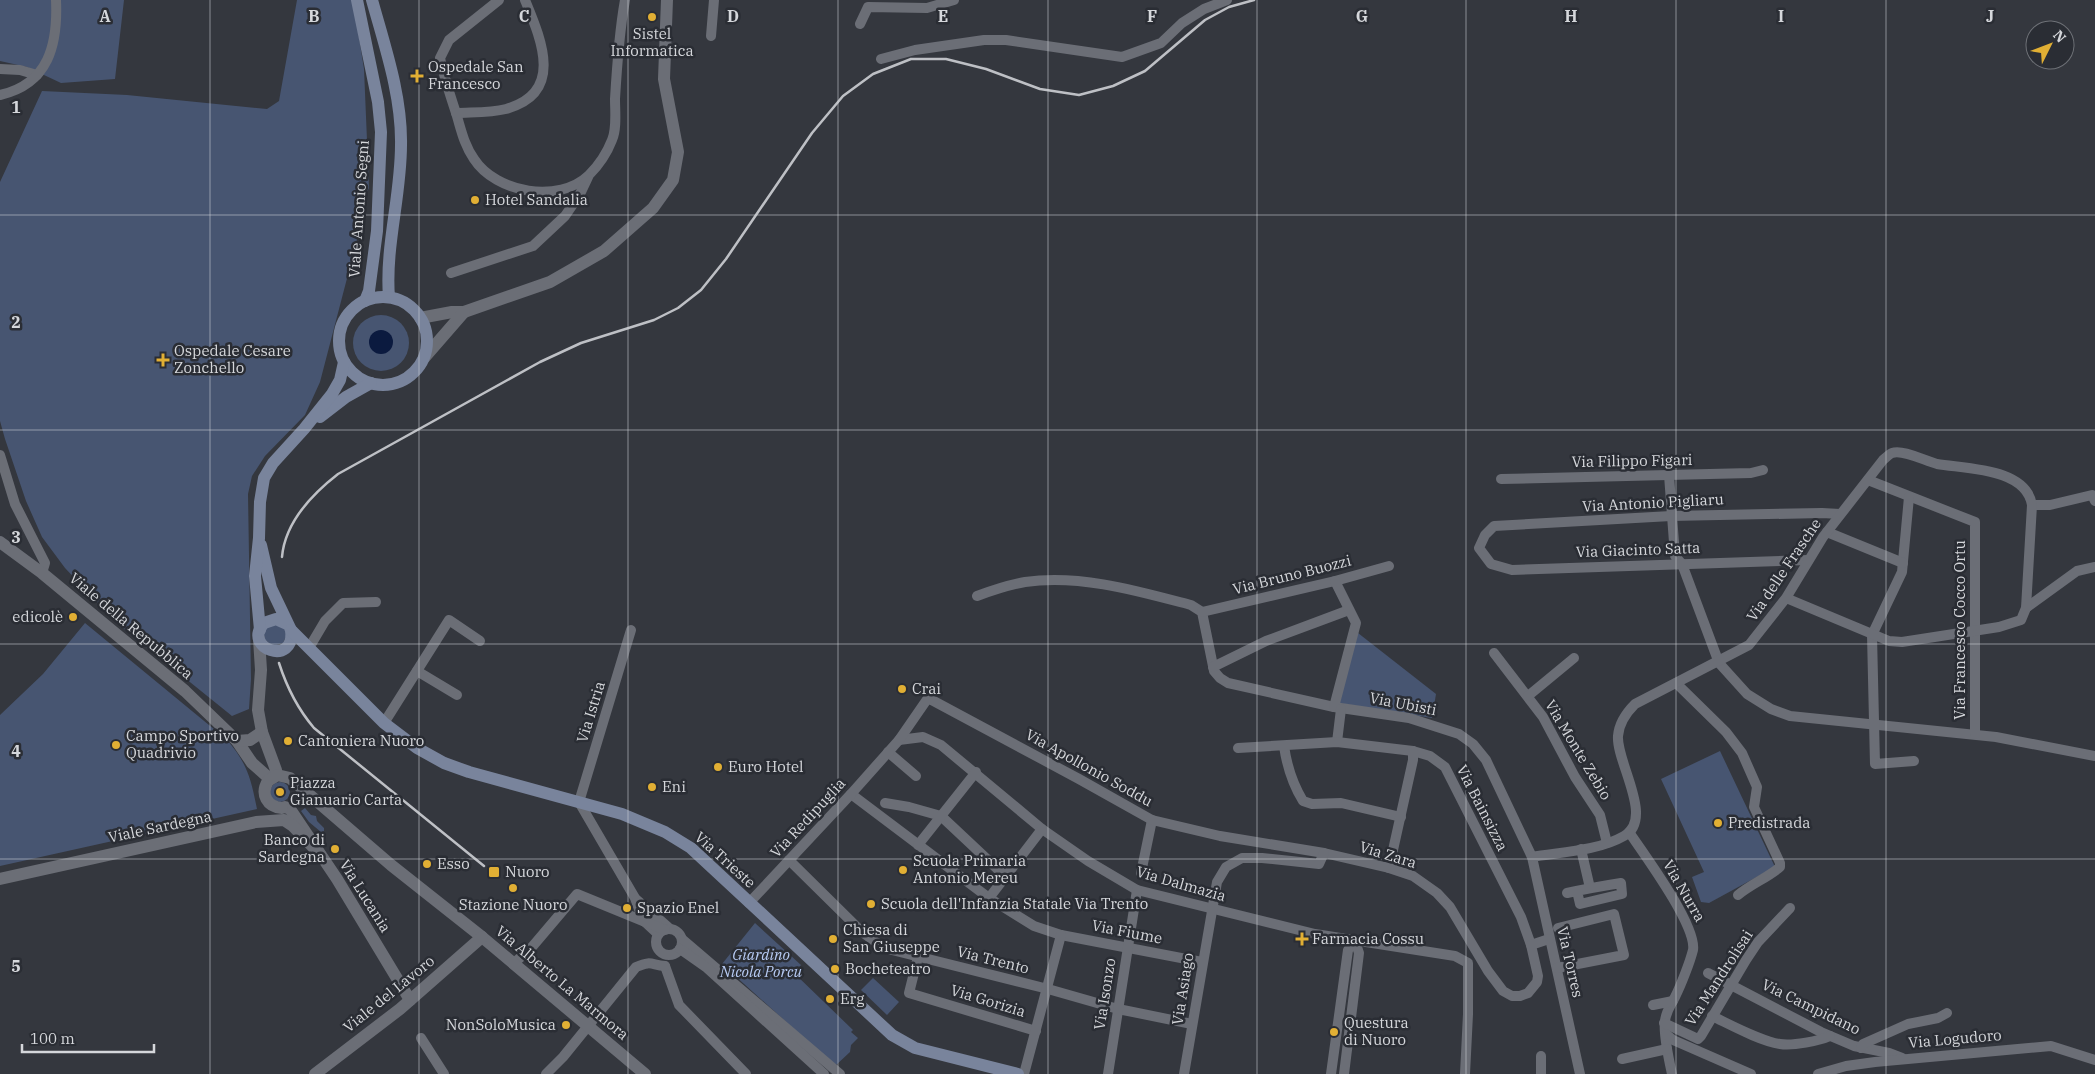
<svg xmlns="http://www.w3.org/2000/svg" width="2095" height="1074" viewBox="0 0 2095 1074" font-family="'IBM Plex Serif',serif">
<rect width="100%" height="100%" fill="#34373e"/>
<g fill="#475571">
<path d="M0,0H124L115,79L61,83L27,67L0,61Z"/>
<path d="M297,0H353L364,69L369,188L353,218L357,240L320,382L305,415L265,456L252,476L248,494L251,679L249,709L232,716L118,624L65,568L42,537L26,501L5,439L0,421V182L42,91L127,95L267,109L279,101Z"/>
<circle cx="381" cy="343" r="28"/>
<path d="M85,623L226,739C247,762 251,779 257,809L0,866V715L43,674Z"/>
<path d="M269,625H282L287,634L283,643L273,646L264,639V631Z"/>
<path d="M1358,633L1436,694L1432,718L1338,703Z"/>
<path d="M1720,751L1775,867L1709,903L1701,902L1692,877L1704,872L1661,779Z"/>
<circle cx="280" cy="792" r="10"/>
<path d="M305,808L311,815L316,816L317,821L324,828V831L321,832L309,822L301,811Z"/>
<path d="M755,923L801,965L794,973L853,1030L851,1032L858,1038L851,1045L850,1052L835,1066L722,964Z"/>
<path d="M873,978L899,1002L887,1015L861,990Z"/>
</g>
<circle fill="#0b1a3f" cx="381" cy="342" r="12"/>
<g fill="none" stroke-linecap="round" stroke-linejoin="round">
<g stroke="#6b6e76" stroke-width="10">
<path d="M499,0L449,40L440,58C444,77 450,95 456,113C461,129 464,145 474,159C496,193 559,204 589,175C599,165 607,153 612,140C617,129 615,111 615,99C617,65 619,33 625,0"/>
<path d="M860,24L868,7L927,8L954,0"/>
<path d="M711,36L714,0"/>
<path d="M881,59L915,50L984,40H1006L1122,57L1161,43L1182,23L1204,9L1227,0"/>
<path d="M0,69L20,70L37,75"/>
<path d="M0,95C49,84 58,44 56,0"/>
<path d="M456,113C472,112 490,113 506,109C565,93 541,39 525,0"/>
<path d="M451,273L533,246L565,216L580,194L588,177"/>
<path d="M0,455L15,504L45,563L42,573"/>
<path d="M1669,475L1675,556L1682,564L1719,663L1747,694L1771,709L1790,716L1996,737L2095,756"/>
<path d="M1501,479L1751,473L1763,470"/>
<path d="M1868,480L1975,522V734"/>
<path d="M1909,497L1902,572L1872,635L1875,764L1914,761"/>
<path d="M2032,505H2050L2092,495L2095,501"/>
<path d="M1827,532L1903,563"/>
<path d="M1808,560L1512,570L1491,564L1479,548L1485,535L1494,526L1671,516L1822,513L1840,514"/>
<path d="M977,596C993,590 1008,585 1025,582C1080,574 1138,591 1191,605L1202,612L1214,671L1220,678L1228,683L1334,707L1409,718L1459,734L1473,744L1486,760L1532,857L1580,1074"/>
<path d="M2026,608L2077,571L2095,567"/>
<path d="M1202,612L1335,581L1389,566"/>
<path d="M631,630L579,802L635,898L643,920L658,934"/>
<path d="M309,648L325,621L343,603L376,602"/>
<path d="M1494,653L1543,717L1575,777L1600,815L1607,843"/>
<path d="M1213,667L1266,641L1349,610"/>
<path d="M417,671L457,695"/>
<path d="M1676,683L1726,732L1742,753L1757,787L1754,807L1780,863V867C1767,878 1751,884 1738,895"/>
<path d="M1528,696L1574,658"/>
<path d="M1334,707L1356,623L1335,581"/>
<path d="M384,723L449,620L480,641"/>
<path d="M899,740L923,737L941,745L1042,829L1088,861L1137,890L1315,934L1455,956L1468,963V1014L1465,1074"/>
<path d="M1337,742L1341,709"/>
<path d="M1284,746C1287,767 1292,783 1303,801L1312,804L1341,803L1401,817"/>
<path d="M1238,748L1337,742L1413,751L1430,756L1445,767L1521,917L1531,945"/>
<path d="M888,752L916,776"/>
<path d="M851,794L989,898L1034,926L1061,935L1202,962"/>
<path d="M885,803L909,807L941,816L1006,877"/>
<path d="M1629,832C1644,854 1697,926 1693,950C1690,962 1681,985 1675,997C1671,1005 1666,1011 1665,1021C1663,1034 1669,1060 1672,1074"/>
<path d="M918,845L976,772"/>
<path d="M1581,849L1590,888"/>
<path d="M1532,857C1561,852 1598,851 1624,836C1655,819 1616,762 1618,736C1619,723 1626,713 1635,704L1749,645L1786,598L1823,537L1883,460C1886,458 1889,454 1892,453C1903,449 1925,461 1937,464C1967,469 2026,468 2032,505L2026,608L2021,620L1999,627L1902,642L1889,641L1786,598"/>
<path d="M789,860L862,932L884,948L1048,989L1118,1009L1192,1024"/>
<path d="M1389,868L1413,760V751"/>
<path d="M1141,873L1152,820"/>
<path d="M1567,893C1585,889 1602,886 1621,883L1622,894L1580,904L1577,891"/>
<path d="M989,898L1042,829"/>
<path d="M637,900L668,927"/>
<path d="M749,903L851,794L899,740L928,698L1079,779L1152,820L1220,836L1324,853L1389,868L1413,876L1437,893L1450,907L1488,971L1503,991L1512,996H1520L1528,993L1537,982L1538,976L1531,945L1549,939"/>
<circle cx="669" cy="942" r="13"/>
<path d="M682,939L840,1074"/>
<path d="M680,949L707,968L824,1074"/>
<path d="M918,957L909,993L1036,1031"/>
<path d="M513,964L532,947L577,894L665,930"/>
<path d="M665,966L679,1005L746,1074"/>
<path d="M1557,968L1624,955L1614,914L1558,928"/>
<path d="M1708,973L1821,1032L1854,1046L1889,1053L1902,1058"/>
<path d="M1653,1005L1673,1001"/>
<path d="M1712,1016C1731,1025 1760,1041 1780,1044C1793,1046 1819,1041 1830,1036"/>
<path d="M1664,1023L1698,1039L1701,1036L1746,960L1758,942L1790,908"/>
<path d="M1666,1034L1673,1040L1751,1074"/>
<path d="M421,1038L444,1074"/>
<path d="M1861,1048L1863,1044L1908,1024L1938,1018L1947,1013"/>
<path d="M1541,1056V1074"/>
<path d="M1622,1059L1667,1049"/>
<path d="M546,1074L563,1057L636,967C652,960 651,965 665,966"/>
<path d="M1024,1074L1061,935"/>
<path d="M1108,1074L1137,890"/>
<path d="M1184,1074L1217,882L1226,867L1242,858H1262L1319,864L1324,853"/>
<path d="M1331,1074L1348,950L1355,941"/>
<path d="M1344,1074L1359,953L1355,941"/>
<path d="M1818,1074L1846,1066L1875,1062L2051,1046L2095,1060"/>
</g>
<g stroke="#6b6e76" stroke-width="12">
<path d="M420,318L452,312H464L550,282L604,251L653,208L673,180L678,152L664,79L667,0"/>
<path d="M424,358L464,312"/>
<path d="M0,542L42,573L185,691L237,741L252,763L270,779"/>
<path d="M259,639L261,670L258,710L262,732L276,770L274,777"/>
<path d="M237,741L250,740L262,732"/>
<path d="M285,807L290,809L337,879L410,1000"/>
<path d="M282,808C267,807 260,794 268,781L277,775L290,778L391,865L482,937L645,1074"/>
<path d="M0,879L256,822L284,820L293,826L316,850"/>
<path d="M315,1074L400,1009L482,937"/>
</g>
<g stroke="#79849c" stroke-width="12">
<path d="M357,0L378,102L381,132L377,231L369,291L365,301"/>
<path d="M372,0C385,47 402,96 401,145C401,196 385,247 389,297"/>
<circle cx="383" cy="341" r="44"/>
<path d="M320,417L346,397L371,383"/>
<path d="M261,545L271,588L291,630C296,667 241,649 264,623L276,619L287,624"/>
<path d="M260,630L255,576L259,538L260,502L264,478L273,463L304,429L332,394L340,380L344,362"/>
<path d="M291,630L384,723L417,748L444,763L469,772L622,814L665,832L691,848L892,1035L915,1048L1018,1074"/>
</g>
<g stroke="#bec0c5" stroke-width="2.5">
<path d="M282,557C285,522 311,495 338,474L540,362L581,343L654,320L678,308L701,290L726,259L812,133L843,96L873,74L911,59H946L986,69L1040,89L1079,95L1113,86L1145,71L1205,20L1229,7L1254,0"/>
<path d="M279,663C287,688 297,708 314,728L484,866"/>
</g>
</g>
<path fill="none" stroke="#d5d7db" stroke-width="1" stroke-opacity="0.55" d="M210,0V1074M419,0V1074M628,0V1074M838,0V1074M1048,0V1074M1257,0V1074M1466,0V1074M1676,0V1074M1886,0V1074M0,215H2095M0,430H2095M0,644H2095M0,859H2095"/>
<g fill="#e1af34" stroke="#2a2d34" stroke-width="2">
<circle cx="652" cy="17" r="5"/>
<path d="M414.5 68.5h5v5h5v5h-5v5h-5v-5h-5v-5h5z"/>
<circle cx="475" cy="200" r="5"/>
<path d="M160.5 352.5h5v5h5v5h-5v5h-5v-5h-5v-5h5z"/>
<circle cx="73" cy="617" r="5"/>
<circle cx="902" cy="689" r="5"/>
<circle cx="288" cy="741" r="5"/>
<circle cx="116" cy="745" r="5"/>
<circle cx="718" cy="767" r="5"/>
<circle cx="652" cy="787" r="5"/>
<circle cx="280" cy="792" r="5"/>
<circle cx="1718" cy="823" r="5"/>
<circle cx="335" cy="849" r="5"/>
<circle cx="427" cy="864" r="5"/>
<circle cx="903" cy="870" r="5"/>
<rect x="488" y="866" width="12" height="12" rx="2.5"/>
<circle cx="513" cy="888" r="5"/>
<circle cx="871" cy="904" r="5"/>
<circle cx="627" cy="908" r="5"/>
<circle cx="833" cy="939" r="5"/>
<path d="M1299.5 931.5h5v5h5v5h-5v5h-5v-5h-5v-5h5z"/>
<circle cx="835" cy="969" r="5"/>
<circle cx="830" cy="999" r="5"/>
<circle cx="566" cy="1025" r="5"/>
<circle cx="1334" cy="1032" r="5"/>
</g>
<g text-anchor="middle" stroke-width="5" stroke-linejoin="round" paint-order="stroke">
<g font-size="15" fill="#d5d7db" stroke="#2a2d34" text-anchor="start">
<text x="652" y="39" text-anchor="middle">Sistel<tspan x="652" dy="17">Informatica</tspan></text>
<text x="428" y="72">Ospedale San<tspan x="428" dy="17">Francesco</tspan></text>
<text x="485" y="205">Hotel Sandalia</text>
<text x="174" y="356">Ospedale Cesare<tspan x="174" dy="17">Zonchello</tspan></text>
<text x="63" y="622" text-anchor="end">edicolè</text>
<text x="912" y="694">Crai</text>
<text x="126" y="741">Campo Sportivo<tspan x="126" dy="17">Quadrivio</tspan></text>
<text x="298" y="746">Cantoniera Nuoro</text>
<text x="728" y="772">Euro Hotel</text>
<text x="290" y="788">Piazza<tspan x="290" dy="17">Gianuario Carta</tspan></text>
<text x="662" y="792">Eni</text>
<text x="1728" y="828">Predistrada</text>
<text x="325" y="845" text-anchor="end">Banco di<tspan x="325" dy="17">Sardegna</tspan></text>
<text x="913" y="866">Scuola Primaria<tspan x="913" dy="17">Antonio Mereu</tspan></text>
<text x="437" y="869">Esso</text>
<text x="505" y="877">Nuoro</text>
<text x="881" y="909">Scuola dell'Infanzia Statale Via Trento</text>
<text x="513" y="910" text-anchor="middle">Stazione Nuoro</text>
<text x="637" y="913">Spazio Enel</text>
<text x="843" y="935">Chiesa di<tspan x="843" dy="17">San Giuseppe</tspan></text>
<text x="1312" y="944">Farmacia Cossu</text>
<text x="845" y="974">Bocheteatro</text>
<text x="840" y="1004">Erg</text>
<text x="1344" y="1028">Questura<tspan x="1344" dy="17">di Nuoro</tspan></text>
<text x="556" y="1030" text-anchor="end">NonSoloMusica</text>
</g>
<g font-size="15" fill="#d5d7db" stroke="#2a2d34">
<text transform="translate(359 209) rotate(-86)" y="5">Viale Antonio Segni</text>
<text transform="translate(1632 461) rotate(-1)" y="5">Via Filippo Figari</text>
<text transform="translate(1653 503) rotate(-3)" y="5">Via Antonio Pigliaru</text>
<text transform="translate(1638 550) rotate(-2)" y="5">Via Giacinto Satta</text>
<text transform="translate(1784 570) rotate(-56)" y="5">Via delle Frasche</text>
<text transform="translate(1292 575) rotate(-14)" y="5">Via Bruno Buozzi</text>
<text transform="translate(131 626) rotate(40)" y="5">Viale della Repubblica</text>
<text transform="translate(1960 630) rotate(-90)" y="5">Via Francesco Cocco Ortu</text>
<text transform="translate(1403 704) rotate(11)" y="5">Via Ubisti</text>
<text transform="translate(591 712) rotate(-73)" y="5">Via Istria</text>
<text transform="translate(1578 750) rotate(59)" y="5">Via Monte Zebio</text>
<text transform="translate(1089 768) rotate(29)" y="5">Via Apollonio Soddu</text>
<text transform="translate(1482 808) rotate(63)" y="5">Via Bainsizza</text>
<text transform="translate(808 818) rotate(-47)" y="5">Via Redipuglia</text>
<text transform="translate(160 827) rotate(-12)" y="5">Viale Sardegna</text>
<text transform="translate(1388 855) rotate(17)" y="5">Via Zara</text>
<text transform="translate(725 860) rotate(42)" y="5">Via Trieste</text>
<text transform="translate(1181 884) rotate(16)" y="5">Via Dalmazia</text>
<text transform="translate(1684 891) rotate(60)" y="5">Via Nurra</text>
<text transform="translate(365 896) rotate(58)" y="5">Via Lucania</text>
<text transform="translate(1127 932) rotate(11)" y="5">Via Fiume</text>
<text transform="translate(993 960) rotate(14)" y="5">Via Trento</text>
<text transform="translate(1570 962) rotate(77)" y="5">Via Torres</text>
<text transform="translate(1719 978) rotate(-57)" y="5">Via Mandrolisai</text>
<text transform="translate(562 983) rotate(40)" y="5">Via Alberto La Marmora</text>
<text transform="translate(1183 989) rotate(-81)" y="5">Via Asiago</text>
<text transform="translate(389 994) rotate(-39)" y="5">Viale del Lavoro</text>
<text transform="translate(1105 994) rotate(-81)" y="5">Via Isonzo</text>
<text transform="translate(988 1001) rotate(17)" y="5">Via Gorizia</text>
<text transform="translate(1811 1007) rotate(26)" y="5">Via Campidano</text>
<text transform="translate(1955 1039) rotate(-5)" y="5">Via Logudoro</text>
</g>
<g font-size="15" font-style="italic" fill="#b8ccf5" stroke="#2a2d34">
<text x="761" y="960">Giardino<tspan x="761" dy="17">Nicola Porcu</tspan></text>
</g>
</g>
<g font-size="16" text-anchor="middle" font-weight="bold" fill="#d5d7db" stroke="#2a2d34" stroke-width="5" stroke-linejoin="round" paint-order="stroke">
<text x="105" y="22">A</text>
<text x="314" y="22">B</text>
<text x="524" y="22">C</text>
<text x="733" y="22">D</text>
<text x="943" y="22">E</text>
<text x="1152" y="22">F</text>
<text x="1362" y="22">G</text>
<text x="1571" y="22">H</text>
<text x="1781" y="22">I</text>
<text x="1990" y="22">J</text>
<text x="16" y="113">1</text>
<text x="16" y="328">2</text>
<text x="16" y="543">3</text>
<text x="16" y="757">4</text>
<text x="16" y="972">5</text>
</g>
<g transform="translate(2050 45) rotate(48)"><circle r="24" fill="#2a2d34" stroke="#6e7177"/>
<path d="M0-4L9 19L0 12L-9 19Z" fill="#e1af34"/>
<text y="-8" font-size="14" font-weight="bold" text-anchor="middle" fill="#d5d7db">N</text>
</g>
<path d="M22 1044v8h132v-8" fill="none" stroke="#d5d7db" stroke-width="2.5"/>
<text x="30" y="1044" font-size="15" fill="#d5d7db" stroke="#2a2d34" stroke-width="4" paint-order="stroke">100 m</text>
</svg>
